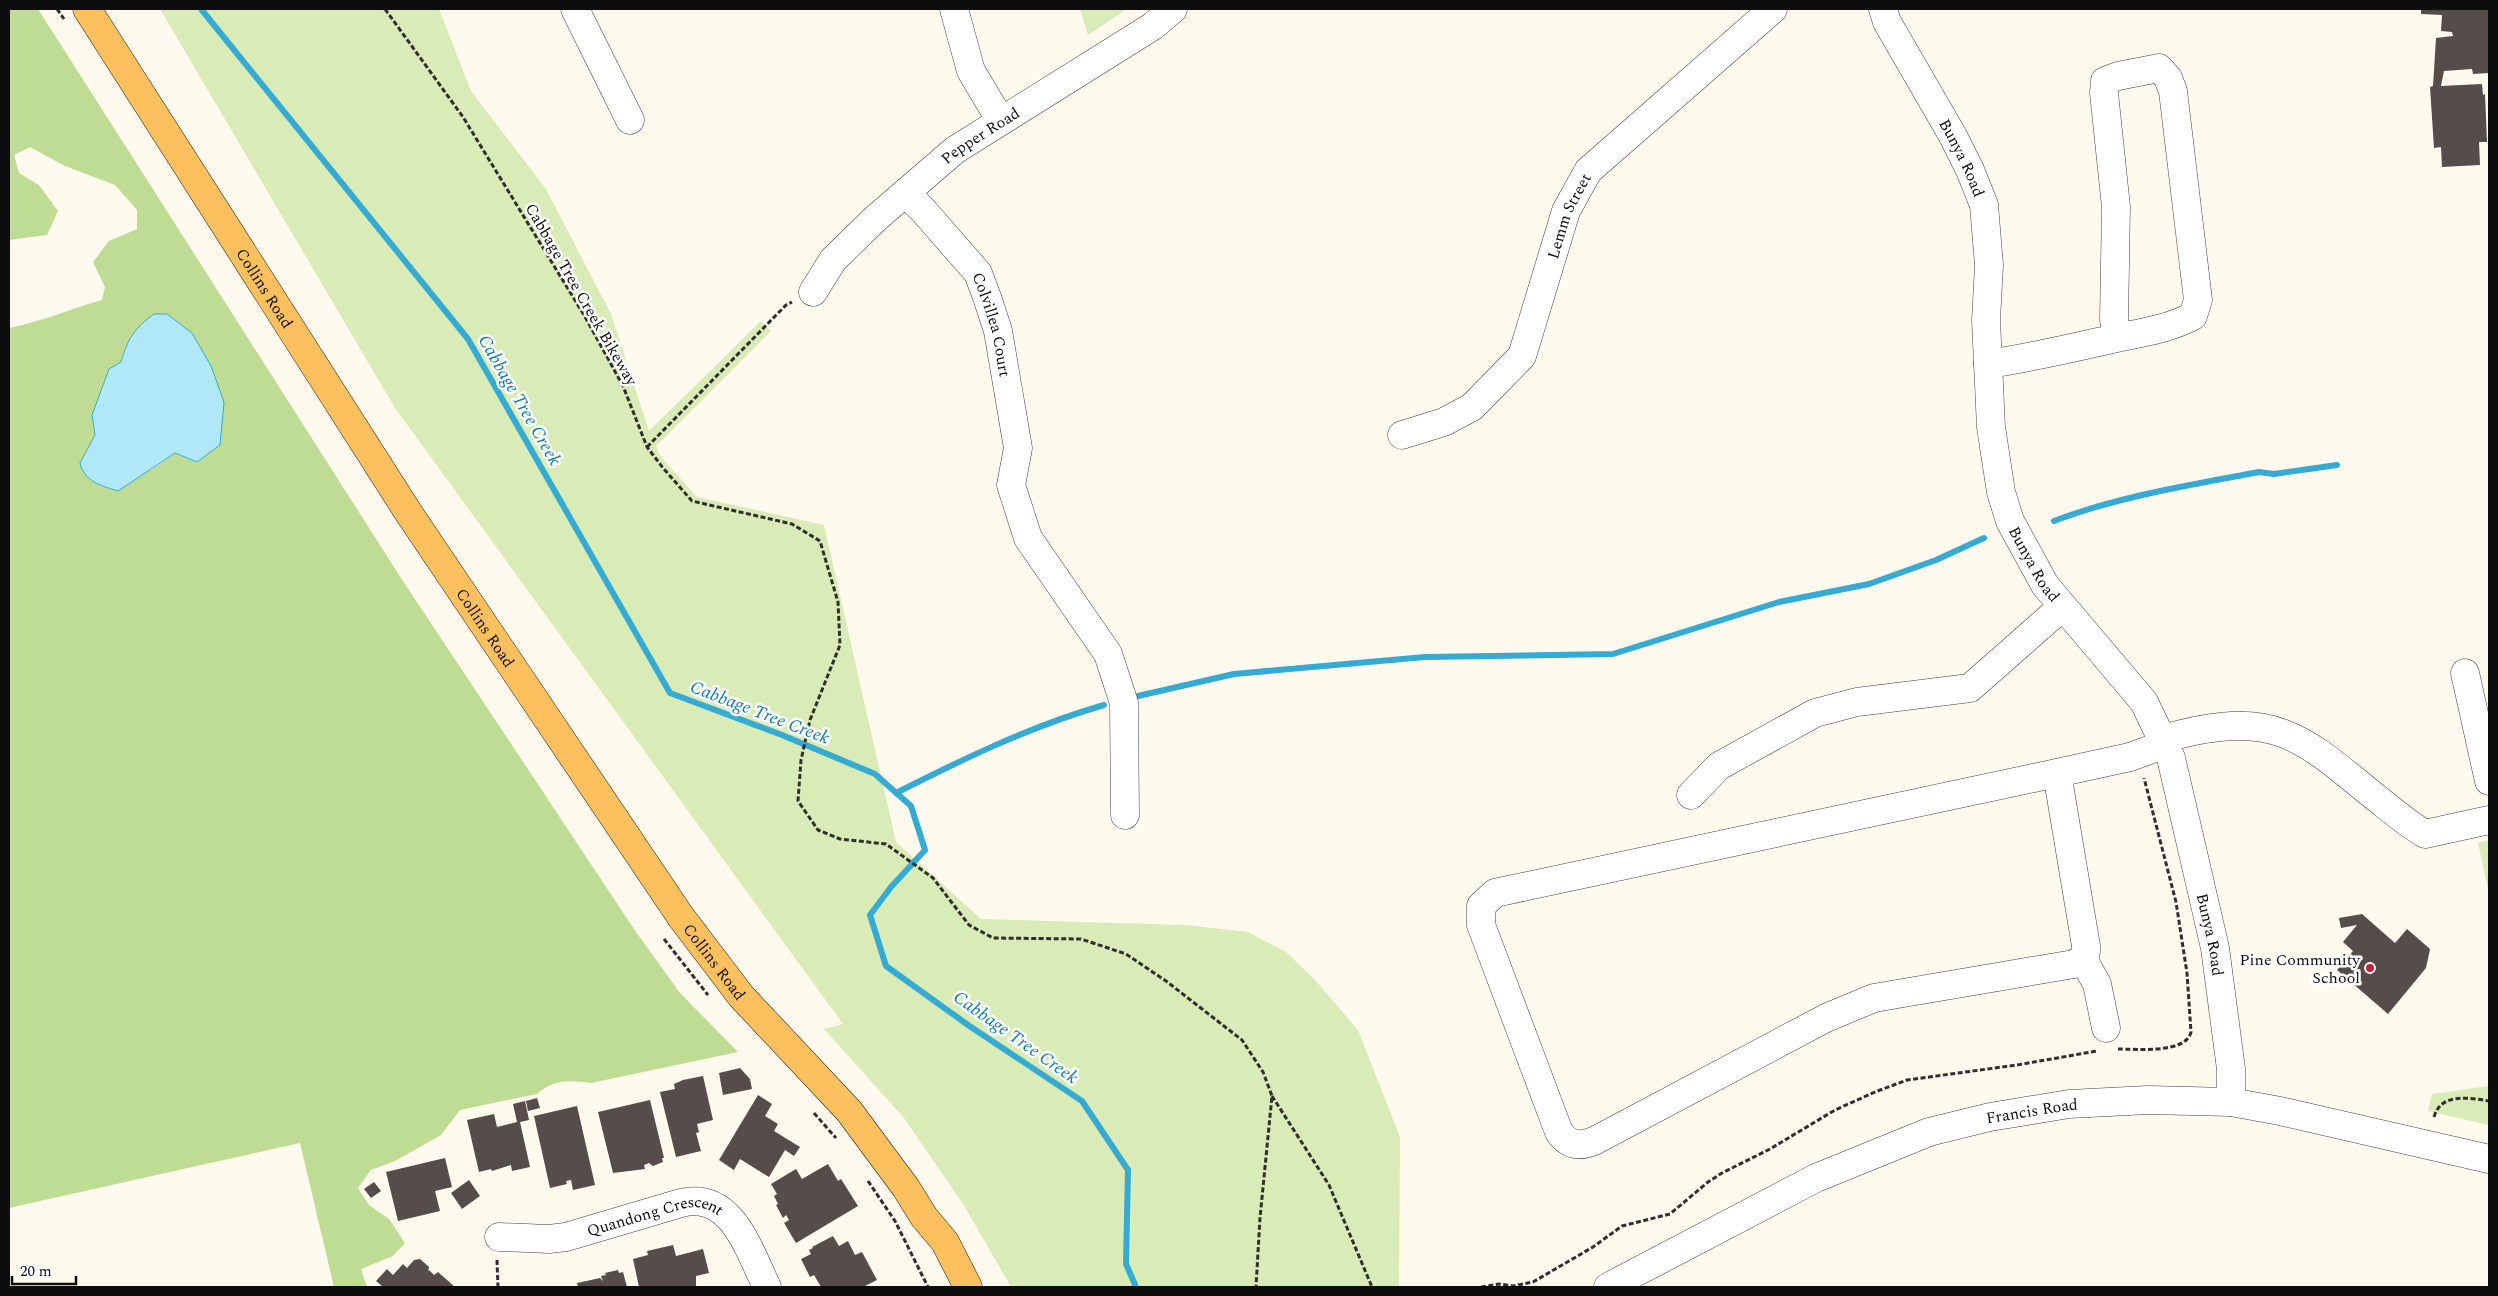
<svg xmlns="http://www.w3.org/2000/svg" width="2498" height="1296" viewBox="0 0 2498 1296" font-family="Spectral,serif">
<rect width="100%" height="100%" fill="#fff9ee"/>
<g fill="#d9ebb6">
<path d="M160,9H439L471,91L546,189L611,314L649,431L761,321L771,331L656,446L661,457L697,497L824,525L896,842L981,919L1186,925L1248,932L1286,952L1315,980L1358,1030L1400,1137L1399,1287H1011L965,1207L904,1118L824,1029L843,1024L395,408Z"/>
<path d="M1080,9H1127L1088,35Z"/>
<path d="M2489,840V894L2478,843Z"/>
<path d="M2489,1086V1125L2428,1111L2432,1094Z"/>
</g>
<path fill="#bfdc94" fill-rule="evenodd" d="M9,9H38L401,578L636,932L680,993L738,1052L591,1083C572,1080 552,1079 537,1094L460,1110L441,1135L395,1161L371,1170L358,1188L369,1205L389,1219L405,1243L393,1256L361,1269L367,1287H334L300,1143L9,1208V328C40,322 70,309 102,300L105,287L93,262L109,241L137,229V210L115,185L65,166L30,147L14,155L19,173L39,185L58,211L47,235L9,240ZM126,345L175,453L151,470L80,463L95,435L92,415L121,362Z"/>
<path fill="#b0e8f8" stroke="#35aad2" d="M154,314H167L192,333L211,366L224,402L220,445L197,462L175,453L118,491C101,486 84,481 80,463L95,435L92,415L109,369L121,362C128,338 134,329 154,314Z"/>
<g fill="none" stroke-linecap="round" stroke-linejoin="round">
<g stroke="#35aad2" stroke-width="6">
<path d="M201,9L468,339L670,693L782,735L875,774L911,806L925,850L891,887L870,915L886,966L968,1025L1082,1101L1128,1170L1126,1264L1136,1287"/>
<path d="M2054,521C2120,496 2190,485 2259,472L2274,474L2337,465"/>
<path d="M1138,696L1234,674L1425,657L1613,654L1779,602L1869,584L1936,560L1984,538"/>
<path d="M896,793C963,759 1031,726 1104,705"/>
</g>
</g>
<g fill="#564c49">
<path d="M2421,9H2489V73L2473,74L2472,69L2444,71L2441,86L2482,84L2483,95L2485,94L2487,142H2479L2480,165L2442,167L2441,147L2434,148L2430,87L2433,86L2436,38L2453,36L2452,32L2441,31L2442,15L2421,14Z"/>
<path d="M2362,914L2395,943L2407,929L2430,949L2426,968L2388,1014L2337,970L2353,951L2343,942L2357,925L2341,928L2339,918Z"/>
<path d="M740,1068L750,1079L752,1089L723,1095L719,1073Z"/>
<path d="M703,1076L713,1120L697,1124L699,1132L696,1133L701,1151L676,1157L660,1092L675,1089L674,1084L683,1080Z"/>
<path d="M758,1095L772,1104L765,1116L778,1124L774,1131L800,1147L794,1156L785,1150L769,1177L740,1159L734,1170L719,1160Z"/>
<path d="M537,1098L540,1108L528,1111L526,1101Z"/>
<path d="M650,1100L664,1158H662L663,1162L653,1166L649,1163L644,1165L645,1169L613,1173L598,1112Z"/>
<path d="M525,1101L529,1120L520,1122L530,1167L512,1171L511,1165L492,1171L491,1169L479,1172L467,1120L494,1114L497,1127L517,1122L513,1104Z"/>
<path d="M577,1106L595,1185L573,1190L571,1180L566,1181L567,1184L550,1188L534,1116Z"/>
<path d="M445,1158L452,1187L435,1191L440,1211L398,1221L386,1172Z"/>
<path d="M828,1164L838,1181L841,1179L858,1206L796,1243L784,1223L789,1220L786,1215L783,1218L776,1205L778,1204L774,1196L777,1194L771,1184L796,1169L802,1179Z"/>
<path d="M469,1180L480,1196L462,1209L451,1193Z"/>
<path d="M374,1182L381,1191L371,1198L364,1189Z"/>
<path d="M833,1236L839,1246L848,1241L855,1255L862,1252L877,1280L863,1287H821L814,1275L810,1277L801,1259L811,1254L809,1250L813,1248L812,1247Z"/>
<path d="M673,1245L676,1256L703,1249L709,1273L696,1276V1287H639L633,1259L648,1255L647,1251Z"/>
<path d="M420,1259L429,1267L428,1272L429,1270L434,1275L438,1272L455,1287H380L382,1286L376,1281L387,1269L393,1275L403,1264L407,1268L414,1260Z"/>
<path d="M618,1270L619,1273L623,1272L627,1287H578L577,1283L600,1278L603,1281L601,1276L606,1275L605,1273Z"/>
</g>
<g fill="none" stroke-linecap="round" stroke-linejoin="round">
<defs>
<g id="minor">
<path d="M575,9L630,120"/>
<path d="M954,9L971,71L1001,121"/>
<path id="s1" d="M1883,9L1887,22L1953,136L1970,170L1984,205L1989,265L1986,320L1991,427L2001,492L2010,521L2045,585L2144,702L2171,758L2215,948L2231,1069V1102"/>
<path id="s2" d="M905,193L922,209L978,273L988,300L998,331L1018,448L1011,485L1028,538L1108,654L1124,703L1125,815"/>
<path id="s3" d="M813,292L833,260L875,219L955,150L1153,26L1173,9"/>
<path d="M1988,364C2030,358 2071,348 2112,339C2139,333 2169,329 2193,316L2198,300L2173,91L2168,78L2159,68L2118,76L2105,81L2104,93L2116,207L2114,320L2117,338"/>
<path id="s4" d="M1402,435L1444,422L1472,407L1522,356L1566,211L1588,171L1773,9"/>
<path d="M2465,673L2489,781"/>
<path d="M2163,739C2200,728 2245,719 2282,733C2318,746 2349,777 2379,800C2394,812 2408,824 2425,834L2489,820"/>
<path d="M2057,773L2086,946C2087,956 2083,959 2074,964L1874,998L1826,1018L1596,1140C1581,1147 1569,1146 1559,1132L1481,925V906L1495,893L1504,891L2057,773L2130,757L2166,744"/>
<path d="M1691,795L1719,766L1815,713L1857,702L1970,688L2062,607"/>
<path d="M2083,959L2097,984L2106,1028"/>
<path id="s5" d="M499,1237L549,1239L566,1237L681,1203C732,1190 749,1251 767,1287"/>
<path id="s6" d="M1608,1287L1816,1178L1929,1132L1990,1117L2069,1104L2148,1100L2231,1102L2280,1111L2489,1159"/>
</g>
<g id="major">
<path id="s7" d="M87,9L410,515L681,917L741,996L849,1111L906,1188L924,1217L945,1242L968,1287"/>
</g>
</defs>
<use href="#minor" stroke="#404040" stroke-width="29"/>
<use href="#major" stroke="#1e1e1e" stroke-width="29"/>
<g stroke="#2f2f2f" stroke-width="3" stroke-dasharray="5 2.5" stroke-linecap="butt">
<path d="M57,9L64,19"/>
<path d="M385,9L463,117L584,315L623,386L647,447L663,468L692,501L792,524L820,541L838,602L840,645L810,720L801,760L798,801L818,830L840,839L886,844L933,878L969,925L993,938L1081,939L1126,954L1166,981L1242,1040L1263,1072L1272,1096L1260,1218L1256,1287"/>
<path d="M647,447L786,305L792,302"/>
<path d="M664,939L708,995"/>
<path d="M2118,1049C2136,1049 2186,1054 2191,1032L2187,973L2176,902L2144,778"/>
<path d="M1272,1096L1329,1185L1372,1287"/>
<path d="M814,1113L836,1138"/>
<path d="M2434,1117C2441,1092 2470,1098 2489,1101"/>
<path d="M868,1181L895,1221L928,1287"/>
<path d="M497,1260L498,1287"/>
<path d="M1481,1287L1499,1284L1513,1286L1533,1282L1593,1247L1622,1226L1670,1214L1708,1182L1722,1173L1770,1149L1835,1110L1875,1092L1907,1080L2017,1065L2097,1051"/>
</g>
<use href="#minor" stroke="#fff" stroke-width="28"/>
<use href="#major" stroke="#fdc05f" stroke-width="28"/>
</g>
<circle fill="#c3203f" stroke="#fff" stroke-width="2" cx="2370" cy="968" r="5"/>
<g text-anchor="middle" stroke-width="5" stroke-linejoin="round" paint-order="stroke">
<g font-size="16" fill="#0d0d0d" stroke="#fff">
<text dy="6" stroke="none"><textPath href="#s3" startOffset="231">Pepper Road</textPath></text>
<text dy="6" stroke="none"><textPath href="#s1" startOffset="169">Bunya Road</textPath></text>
<text dy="6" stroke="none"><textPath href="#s4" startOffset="295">Lemm Street</textPath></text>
<text dy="6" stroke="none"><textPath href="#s7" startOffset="331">Collins Road</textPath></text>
<text transform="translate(582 294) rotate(60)" y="6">Cabbage Tree Creek Bikeway</text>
<text dy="6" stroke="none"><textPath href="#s2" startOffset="162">Colvillea Court</textPath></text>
<text dy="6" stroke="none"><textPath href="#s1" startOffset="589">Bunya Road</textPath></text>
<text dy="6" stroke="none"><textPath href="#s7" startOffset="736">Collins Road</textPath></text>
<text dy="6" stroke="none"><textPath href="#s1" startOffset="1009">Bunya Road</textPath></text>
<text dy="6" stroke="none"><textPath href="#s7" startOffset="1141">Collins Road</textPath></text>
<text dy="6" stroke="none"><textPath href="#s6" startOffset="462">Francis Road</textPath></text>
<text dy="6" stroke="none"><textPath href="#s5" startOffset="160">Quandong Crescent</textPath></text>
</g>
<g font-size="16" fill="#0d0d0d" stroke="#fff" text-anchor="end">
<text x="2360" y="965">Pine Community<tspan x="2360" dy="18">School</tspan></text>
</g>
<g font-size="18" font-style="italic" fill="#1279a4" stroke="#fff">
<text transform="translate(520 400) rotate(60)" y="6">Cabbage Tree Creek</text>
<text transform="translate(760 712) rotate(21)" y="6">Cabbage Tree Creek</text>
<text transform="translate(1016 1037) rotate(35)" y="6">Cabbage Tree Creek</text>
</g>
</g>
<rect width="2498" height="1296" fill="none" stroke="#0d0d0d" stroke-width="20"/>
<path d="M12 1276v8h64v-8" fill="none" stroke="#0d0d0d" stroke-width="2.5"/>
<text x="20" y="1276" font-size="15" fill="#0d0d0d" stroke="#ffffff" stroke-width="4" paint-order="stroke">20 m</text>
</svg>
